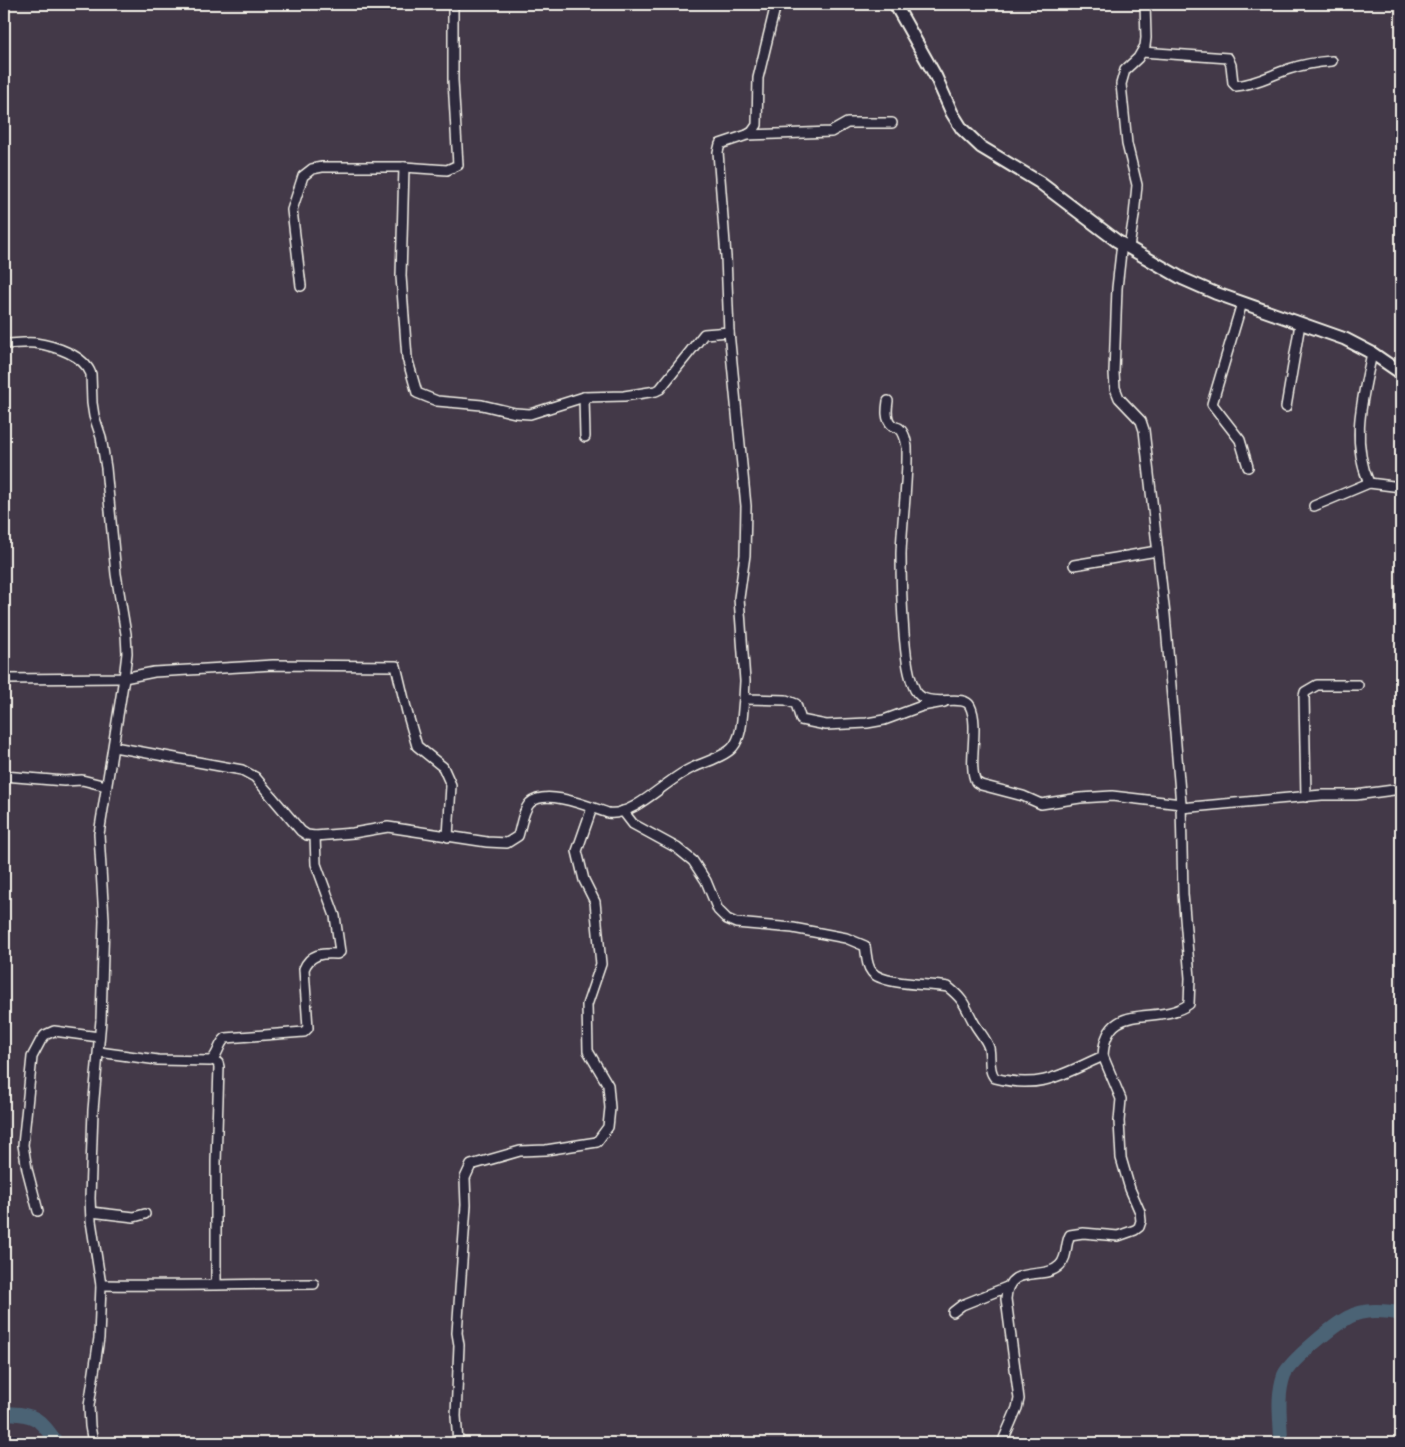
<svg xmlns="http://www.w3.org/2000/svg" width="1405" height="1447" viewBox="0 0 1405 1447" font-family="Delius,sans-serif">
<rect width="100%" height="100%" fill="#433948"/>
<filter id="ink" filterUnits="userSpaceOnUse"><feTurbulence type="fractalNoise" baseFrequency=".02" numOctaves="2"/><feDisplacementMap in="SourceGraphic" scale="10" xChannelSelector="R" yChannelSelector="G"/><feConvolveMatrix kernelMatrix="1 2 1 2 8 2 1 2 1" color-interpolation-filters="sRGB"/></filter>
<g filter="url(#ink)">
<g fill="none" stroke-linecap="round" stroke-linejoin="round">
<g stroke="#4b6375" stroke-width="14">
<path d="M4,1413C36,1414 39,1418 57,1443"/>
<path d="M1281,1443C1281,1420 1276,1398 1284,1375C1290,1361 1334,1325 1349,1317C1363,1309 1386,1310 1401,1314"/>
</g>
<defs>
<g id="minor">
<path d="M776,4L758,78L757,125L752,132L747,135L720,144L718,152L726,257L729,332L746,506L745,555L739,598L745,681L744,699L786,700L796,704L801,720L826,725L867,723L884,720L922,706L944,702"/>
<path d="M1142,52L1228,58L1231,65L1233,83L1236,86C1256,84 1271,75 1289,69C1304,64 1317,62 1332,61"/>
<path d="M747,135L831,132L847,123H892"/>
<path d="M404,167L401,276L407,358L417,393L437,401L482,405L515,413L530,414L584,397L624,396L656,391L660,389L704,334L729,332"/>
<path d="M1129,247L1134,216L1137,185L1127,144L1121,84L1125,70L1138,58L1145,46L1146,38L1145,4"/>
<path d="M301,286L292,210L303,176L312,169L322,167H404L447,170L458,165L453,80V4"/>
<path d="M1242,303L1212,404L1240,440L1248,467"/>
<path d="M4,344C14,344 25,342 35,343C55,346 84,355 91,374L92,403L94,416L101,437L106,468L116,574L126,634L127,653L124,678L99,834L104,920L101,1020L93,1110L90,1198L91,1221L101,1285L99,1338L89,1406L90,1426L93,1443"/>
<path d="M584,397L585,437"/>
<path d="M888,401C887,408 885,419 892,425C894,427 897,427 899,428C905,433 906,441 907,447C908,483 902,519 901,554C901,581 902,608 904,634C906,653 907,673 915,690C926,711 963,692 970,706C980,725 967,765 976,782L981,785L1023,796L1041,804L1080,798L1112,796L1181,804"/>
<path d="M1286,407L1300,324"/>
<path d="M1369,483C1350,439 1363,398 1372,353"/>
<path d="M1314,506L1369,483L1401,487"/>
<path d="M1074,565L1157,551"/>
<path d="M4,679L124,678L154,672L273,665L396,666L407,712L417,746L443,767L451,785L448,837"/>
<path d="M114,747L242,770L255,777L301,831L307,835L315,836L353,833L388,827L487,842L507,843L518,836C521,827 523,810 530,803C546,788 590,807 608,813C634,817 668,778 692,768C703,763 726,756 733,747C743,735 742,714 744,699"/>
<path d="M4,776L64,781L82,780L106,786"/>
<path d="M1306,797L1304,696L1305,692L1317,685H1358"/>
<path d="M1181,808L1322,795H1356L1401,789"/>
<path d="M623,811L633,824L677,848L693,861L706,881L718,910L727,919L736,923L793,928L846,938L865,946C867,955 866,965 872,972C882,985 931,984 948,987C964,1000 964,1004 973,1021C978,1031 986,1038 989,1048C991,1058 988,1071 995,1078C1041,1090 1063,1074 1103,1056C1106,998 1157,1027 1189,1004L1190,978L1183,894L1181,804L1165,615L1144,430L1141,421L1119,398L1115,388L1114,373L1117,288L1122,243"/>
<path d="M99,1052L158,1060L210,1061C219,1056 218,1043 226,1038L304,1032L308,1028L304,969C310,954 322,953 337,954L340,952L335,916L316,864L315,836"/>
<path d="M213,1060L218,1063L219,1067L216,1162V1284"/>
<path d="M38,1211L27,1169L23,1145L32,1057L41,1040L45,1035L54,1031L99,1037"/>
<path d="M91,1212L134,1217L145,1214"/>
<path d="M101,1285C172,1286 243,1284 314,1284"/>
<path d="M953,1312L962,1305L1007,1287"/>
<path d="M458,1443L456,1416L459,1345L457,1333L466,1205L465,1178L471,1165L520,1151L546,1150L597,1142L608,1127L610,1108L608,1085L588,1051L587,1005L601,964L595,902L584,880L577,851L592,808"/>
<path d="M1002,1443L1017,1408L1019,1399L1006,1299C1008,1262 1044,1282 1060,1265C1068,1257 1065,1244 1070,1235L1083,1233L1118,1236L1135,1230L1139,1227L1141,1221L1140,1212L1130,1189L1121,1158L1119,1121L1121,1099L1103,1056"/>
</g>
<path id="tertiary" d="M895,4L936,77L952,113L962,129L981,147L1039,182L1117,241L1183,279L1215,293L1345,339L1372,353L1401,373"/>
</defs>
<use href="#minor" stroke="#f4f1e8" stroke-width="12"/>
<use href="#tertiary" stroke="#f4f1e8" stroke-width="15"/>
<use href="#minor" stroke="#2f2a3d" stroke-width="9"/>
<use href="#tertiary" stroke="#2f2a3d" stroke-width="11"/>
</g>
</g>
<rect width="1405" height="1447" fill="none" stroke="#2f2a3d" stroke-width="20"/>
<rect x="10" y="10" width="1385" height="1427" fill="none" stroke="#f4f1e8" stroke-width="2" filter="url(#ink)"/>
</svg>
